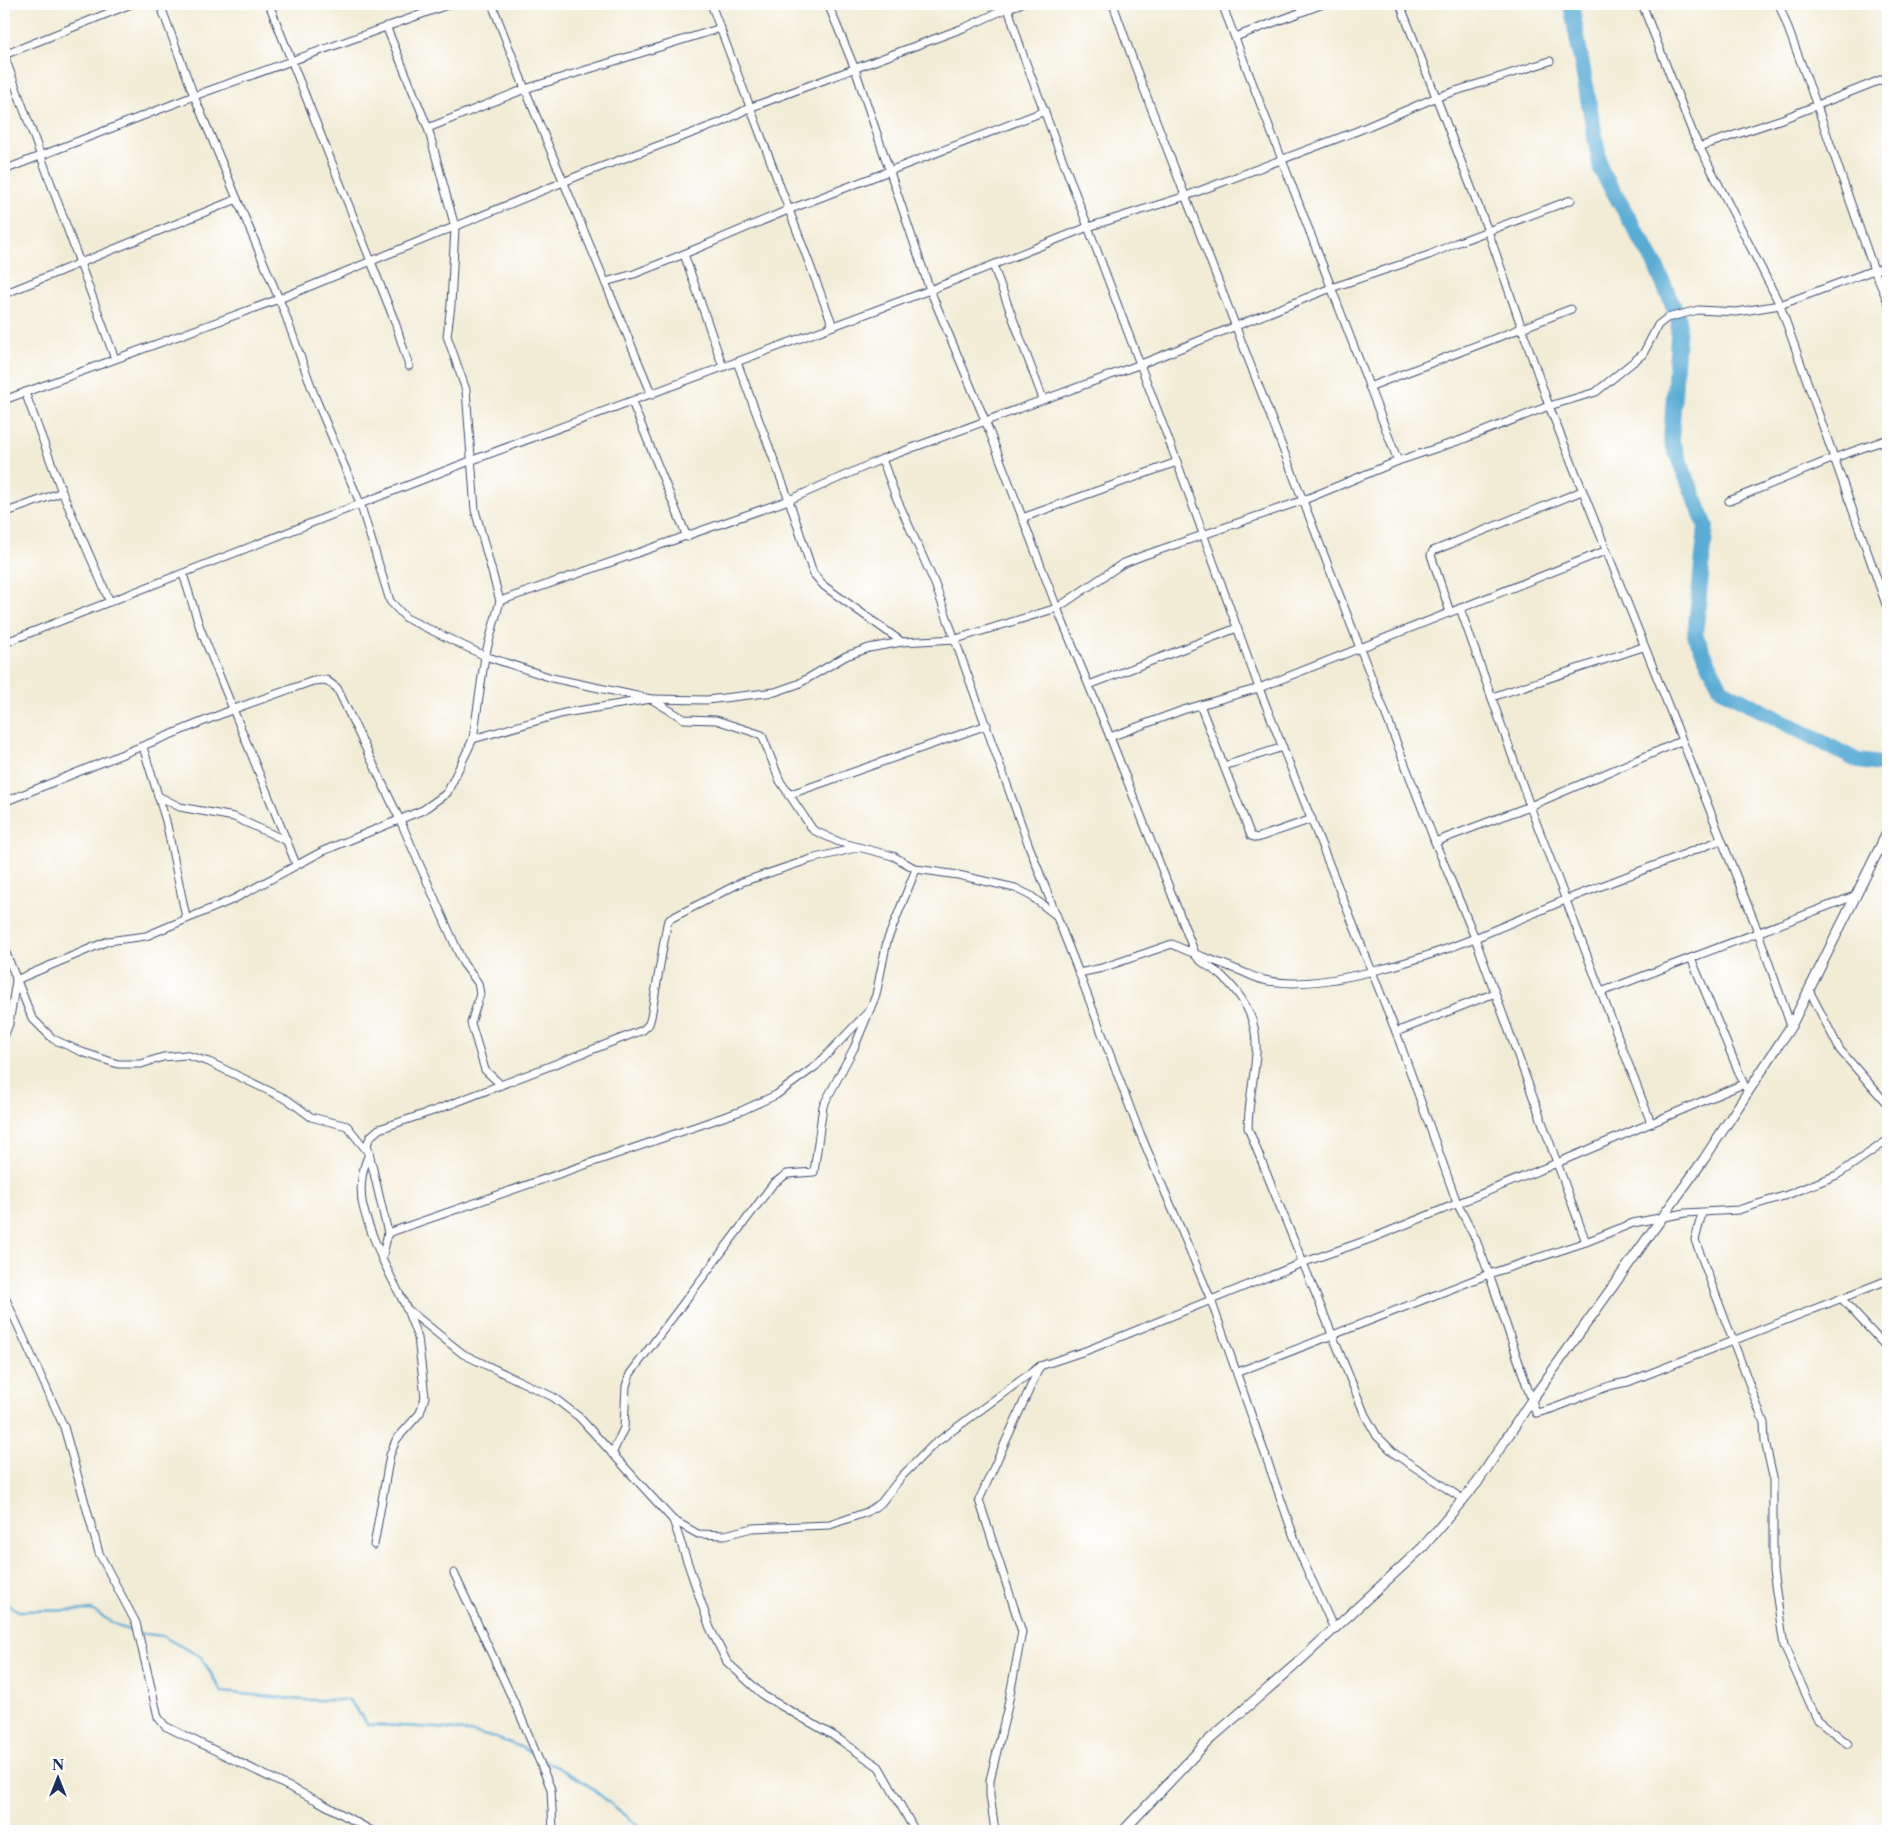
<svg xmlns="http://www.w3.org/2000/svg" width="1892" height="1835" viewBox="0 0 1892 1835" font-family="'Libre Caslon Text',serif">
<rect width="100%" height="100%" fill="#fff"/>
<filter id="ink" filterUnits="userSpaceOnUse"><feTurbulence type="fractalNoise" baseFrequency=".02" numOctaves="2"/><feDisplacementMap in="SourceGraphic" scale="10" xChannelSelector="R" yChannelSelector="G"/><feConvolveMatrix kernelMatrix="1 2 1 2 8 2 1 2 1" color-interpolation-filters="sRGB"/></filter>
<filter id="wash" filterUnits="userSpaceOnUse"><feTurbulence type="fractalNoise" baseFrequency=".0096" numOctaves="4" result="noise"/><feDisplacementMap in="SourceGraphic" scale="20" xChannelSelector="R" yChannelSelector="G"/><feGaussianBlur stdDeviation="1.12" result="paint"/><feColorMatrix in="noise" values="0 0 0 0 0 0 0 0 0 0 0 0 0 0 0 0 0 1.4 0 .05"/><feComposite in="paint" operator="in"/></filter>
<g filter="url(#wash)">
<rect width="100%" height="100%" fill="#f2ecd6"/>
<g fill="none" stroke-linecap="round" stroke-linejoin="round">
<g stroke="#5aacd5" stroke-width="2.5">
<path d="M4,1603L19,1611L92,1610L120,1627L138,1633L162,1636L201,1657L222,1692L304,1700H349L368,1725C423,1727 485,1726 534,1754"/>
<path d="M539,1757L585,1783L645,1831"/>
</g>
<path stroke="#5aacd5" stroke-width="16" d="M1571,4L1601,170L1655,264L1679,320L1671,440L1706,526L1695,635L1721,689L1858,761L1888,765"/>
</g>
</g>
<g filter="url(#ink)">
<g fill="none" stroke-linecap="round" stroke-linejoin="round">
<defs>
<g id="minor">
<path d="M160,4L194,96L284,311L315,397L360,503L390,601L406,618L485,656L552,678L651,699L684,719L716,720L762,735L780,781L813,830L839,842L893,856L916,869L958,875L1015,888L1031,896L1057,916"/>
<path d="M269,4L395,322L409,366"/>
<path d="M492,4L525,89L652,395"/>
<path d="M711,4L833,326"/>
<path d="M828,4L855,69L930,290L985,420L1057,608L1110,737"/>
<path d="M1007,4L1008,8L1020,4"/>
<path d="M1113,4L1135,66L1435,842"/>
<path d="M1222,4L1398,461"/>
<path d="M1400,4L1488,231L1549,406L1754,921L1791,1026"/>
<path d="M1642,4L1694,136L1780,305L1888,610"/>
<path d="M1779,4L1817,106L1874,270L1888,302"/>
<path d="M1235,37L1323,4"/>
<path d="M4,55L115,359"/>
<path d="M4,55L131,4"/>
<path d="M428,128L525,89L721,28"/>
<path d="M1699,147L1785,118L1888,77"/>
<path d="M4,170L194,96L450,4"/>
<path d="M684,254L788,210L1045,111"/>
<path d="M993,265L1043,399"/>
<path d="M605,282L634,274L684,254L723,367"/>
<path d="M4,294L237,199"/>
<path d="M1369,387L1571,309"/>
<path d="M25,392L62,492L110,602"/>
<path d="M4,400L279,299L590,171L722,122L749,108L966,27L1008,8L1023,55L1177,462L1259,688L1396,1032L1457,1203L1476,1240L1489,1274L1536,1413C1568,1407 1596,1386 1628,1382L1888,1280"/>
<path d="M632,402L687,537"/>
<path d="M882,459L896,497L935,584L1029,846L1079,973L1102,968L1172,944C1192,954 1214,960 1235,969C1245,972 1254,978 1264,980C1319,993 1423,959 1475,938L1435,842L1530,806L1460,608"/>
<path d="M1729,501L1834,458L1888,439"/>
<path d="M4,513L62,492"/>
<path d="M1022,518L1177,462"/>
<path d="M183,574L200,628L296,864"/>
<path d="M500,601L789,500L737,362"/>
<path d="M1450,612L1431,555L1433,551L1582,491"/>
<path d="M902,642L824,586L813,573L789,500L882,459L1141,364L1331,288L1429,255L1456,243L1571,200"/>
<path d="M4,643L470,461L930,290L1088,227L1186,196L1357,131L1437,97L1550,61"/>
<path d="M1089,685L1237,628"/>
<path d="M1492,697L1643,647"/>
<path d="M1200,705L1251,836L1257,838L1312,819"/>
<path d="M473,739L564,713L651,699L707,700L775,692L798,684L846,656L869,648L902,642L956,639L1057,608L1122,564L1142,556L1304,500L1398,461L1461,440L1549,406L1596,392L1643,354L1658,325L1667,318L1698,310L1737,312L1780,305L1874,270L1888,267"/>
<path d="M143,747L166,821L186,917"/>
<path d="M1224,766L1283,747"/>
<path d="M788,795L987,725"/>
<path d="M158,796L180,807L234,817L287,841"/>
<path d="M4,802L234,709L313,681L326,680L337,688L400,820L463,963L478,983L480,994L471,1023L485,1070L501,1085"/>
<path d="M4,948L32,1018L53,1039L82,1052L118,1064H141L163,1057L186,1055L209,1062L288,1100L311,1117L347,1126L368,1152"/>
<path d="M1691,958L1745,1087"/>
<path d="M1079,973L1137,1126L1211,1300L1300,1554L1334,1629"/>
<path d="M16,980L108,941L146,936L234,899L323,851L423,810L447,793L473,739L485,656L500,601L475,510L466,390L447,336L451,305L455,227L428,128L386,26"/>
<path d="M1601,992L1857,895"/>
<path d="M1810,992L1840,1050L1888,1105"/>
<path d="M1396,1032L1495,993"/>
<path d="M4,1037L9,1024L16,981"/>
<path d="M1651,1123L1530,806L1681,741"/>
<path d="M369,1153C351,1196 367,1219 382,1259"/>
<path d="M1702,1213L1695,1240L1764,1423L1765,1441L1773,1477V1571L1784,1646L1817,1719L1848,1744"/>
<path d="M388,1233L741,1111L776,1095L816,1066L868,1012"/>
<path d="M1586,1242L1475,938L1565,900L1721,840"/>
<path d="M4,1295L64,1427L99,1553L136,1623L158,1717L165,1726L318,1801L372,1831"/>
<path d="M1841,1298L1888,1349"/>
<path d="M406,1308L463,1354L553,1397L579,1417L673,1520L710,1628L727,1662L764,1696L834,1736L879,1767L915,1831"/>
<path d="M1238,1372L1489,1274L1586,1242L1633,1223L1685,1213L1738,1210L1787,1195L1837,1175L1888,1140"/>
<path d="M612,1454L624,1428L626,1386L630,1374L773,1184L787,1174L814,1172L823,1106L854,1048L876,995L887,941L916,869"/>
<path d="M1464,1500L1395,1454L1377,1436L1365,1415L1248,1128C1249,1067 1277,1029 1223,977C1214,968 1204,966 1196,956L1110,737L1183,710L1259,688L1605,551"/>
<path d="M673,1520L698,1534L725,1535L752,1528L830,1525L867,1512L881,1503L902,1476L933,1445L1040,1366L1088,1350L1302,1263L1370,1239L1557,1163L1743,1084"/>
<path d="M374,1545L390,1455L396,1440L420,1413L425,1397L418,1338L406,1307L382,1259L388,1233L367,1144L371,1136L379,1129L436,1110L643,1030L649,1024L651,1017L667,924L670,919L742,882L811,859L856,848"/>
<path d="M454,1573L521,1717L551,1789L553,1831"/>
<path d="M995,1831L990,1795V1780L1007,1710L1022,1632L979,1500L1040,1366"/>
</g>
<path id="tertiary" d="M1123,1831L1209,1740L1294,1666L1423,1547L1477,1483L1533,1398L1704,1159L1791,1026L1888,831"/>
</defs>
<use href="#minor" stroke="#3b4b70" stroke-width="9"/>
<use href="#tertiary" stroke="#3b4b70" stroke-width="11"/>
<use href="#minor" stroke="#fff" stroke-width="7"/>
<use href="#tertiary" stroke="#fff" stroke-width="9"/>
</g>
</g>
<rect width="1892" height="1835" fill="none" stroke="#fff" stroke-width="20"/>
<g transform="translate(58 1778)" stroke="#ffffff" stroke-width="4" paint-order="stroke">
<path d="M0-4L9 19L0 12L-9 19Z" fill="#1b2f5e"/>
<text y="-8" font-size="14" font-weight="bold" text-anchor="middle" fill="#1b2f5e">N</text>
</g>
</svg>
